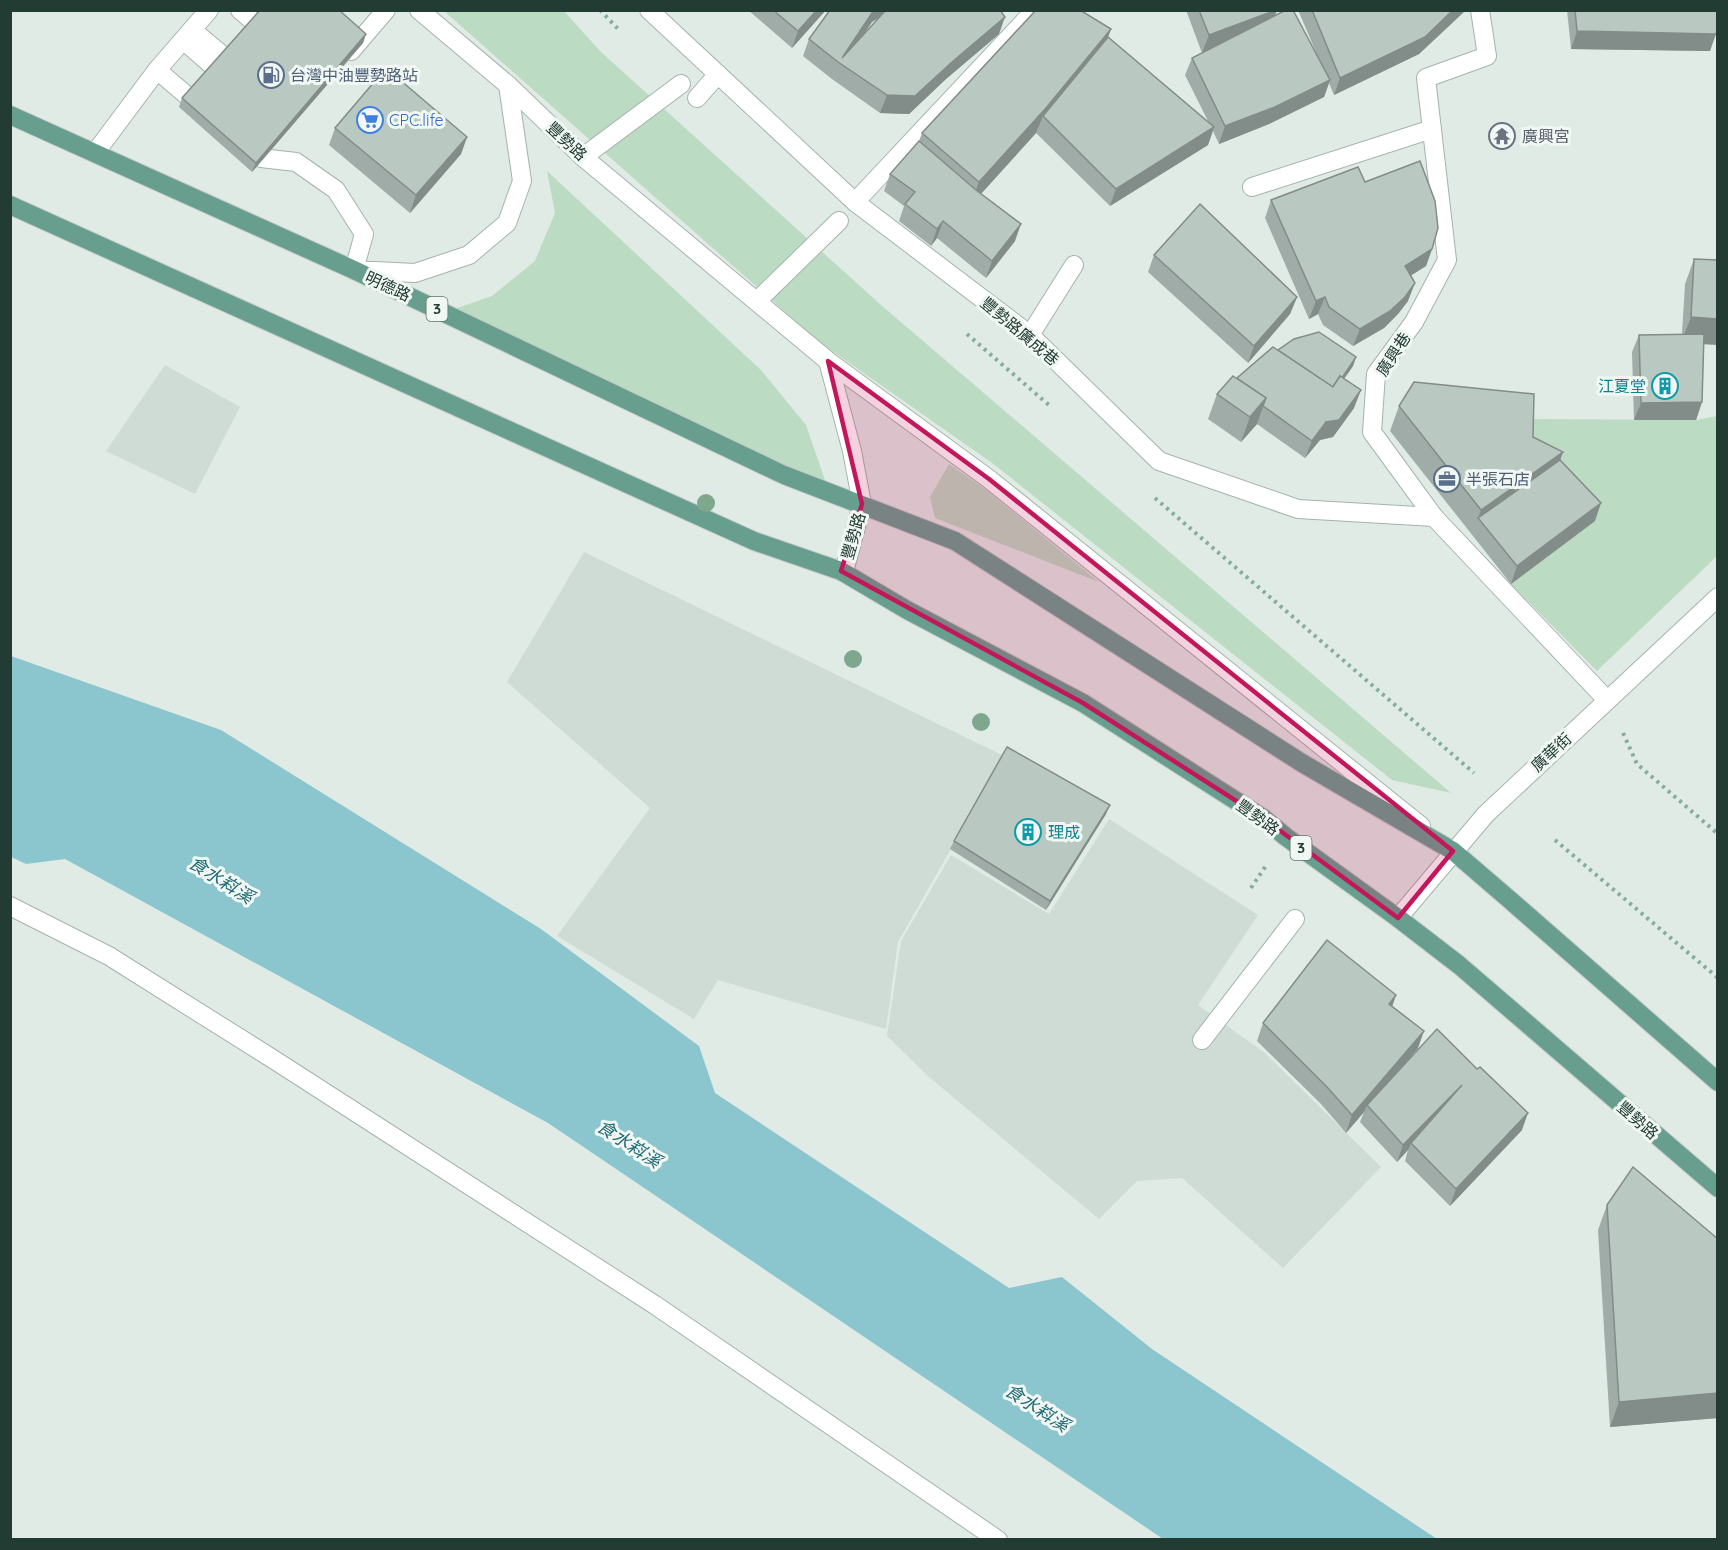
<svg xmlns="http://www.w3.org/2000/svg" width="1728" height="1550" viewBox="0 0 1728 1550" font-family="Quicksand,'Noto Sans TC',sans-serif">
<rect width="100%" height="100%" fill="#e1ebe6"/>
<g fill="#cfdbd5">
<path d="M165,365L240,407L195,494L106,451Z"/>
<path d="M584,552L1004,756L898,942L886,1029L718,980L694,1019L557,936L650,808L507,682Z"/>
<path d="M1109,819L1258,915L1198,1005L1265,1053L1381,1167L1283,1268L1182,1178L1137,1181L1099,1219L929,1077L887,1036L901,941L951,855L1049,914Z"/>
</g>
<g fill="#bbdbc2">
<path d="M444,11H564L601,52L881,305L1451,793L1392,780L992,463L818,341Z"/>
<path d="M547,171L761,370L806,425L828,489L437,315L492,296L535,261L555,213Z"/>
<path d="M1717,416V556L1597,671L1511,584L1595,521L1523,462L1524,419L1696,420Z"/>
<path d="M949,464L985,489L1099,582L935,518L930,497Z"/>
</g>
<path fill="#8bc6ce" d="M11,656L221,730L541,929L699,1046L715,1093L1009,1288L1062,1277L1152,1349L1437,1539H1163L548,1123L65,859L26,864L11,857Z"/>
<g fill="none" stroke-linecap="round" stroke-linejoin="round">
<defs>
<g id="minor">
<path d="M240,10L270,36"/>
<path d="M419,10L508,85L583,157L828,361L989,479L1421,826"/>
<path d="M649,10L855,202"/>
<path d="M1035,10L855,202L1030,335L1159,461L1298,509L1434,517"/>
<path d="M1480,10L1487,56L1426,78L1447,260L1414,322L1376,374L1372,432L1434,517L1607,700"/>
<path d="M192,30L239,69"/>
<path d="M183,40L229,80"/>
<path d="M351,51L386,10"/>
<path d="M157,70L205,111"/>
<path d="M697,98L718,74"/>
<path d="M244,144L261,158L296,162L336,190L364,234L354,270L415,273L469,255L507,223L522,181L508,85"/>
<path d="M95,153L157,70L209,10"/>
<path d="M583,157L681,84"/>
<path d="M1252,187L1432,129"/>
<path d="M757,301L839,221"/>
<path d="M1030,335L1074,265"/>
<path d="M828,361L852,451L862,504L846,564L841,571"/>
<path d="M10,906L109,956L276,1061L655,1305L998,1540"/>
<path d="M1398,918L1486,814L1718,597"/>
<path d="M1202,1040L1295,919"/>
</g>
<g id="major">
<path d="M10,115L354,270L784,475L955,541L1302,763L1453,851L1510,900L1718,1082"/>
<path d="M10,205L754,541L841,571L907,610L1083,703L1263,818L1286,837L1398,918L1459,965L1718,1188"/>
</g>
</defs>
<use href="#minor" stroke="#a4b3ad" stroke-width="20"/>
<use href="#major" stroke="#c1c8c6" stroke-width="20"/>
<g stroke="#83ad9e" stroke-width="4" stroke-dasharray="3 4.5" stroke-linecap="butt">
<path d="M600,10L620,31"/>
<path d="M967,334L1050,406"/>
<path d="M1155,498L1474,773"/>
<path d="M1623,733L1637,764L1718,834"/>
<path d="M1555,840L1718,978"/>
<path d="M1251,888L1267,864"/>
</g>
<use href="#minor" stroke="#fff" stroke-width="18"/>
<use href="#major" stroke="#689e8e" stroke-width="18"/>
</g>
<g fill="#7fa78d">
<circle cx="706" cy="503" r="9"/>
<circle cx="853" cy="659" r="9"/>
<circle cx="981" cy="722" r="9"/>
</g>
<g fill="#a0aca7" fill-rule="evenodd">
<path d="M748,10H826L792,48Z"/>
<path d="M830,10H1000L999,34L946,79L909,114L880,113L832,79L803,56L809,39ZM881,16L862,36L872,22Z"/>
<path d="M1186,10H1277L1275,16L1318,57L1298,10H1466L1419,54L1334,95L1329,83L1324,97L1269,124L1219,144L1213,131L1208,145L1110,206L1036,133L981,194L1015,241L986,278L937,238L931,246L899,221L904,206L884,191L890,174L919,141L922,133L1111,29L1108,37L1209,123L1185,75L1192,58L1202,53Z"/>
<path d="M1567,10H1718L1710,51L1571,49Z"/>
<path d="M366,34L363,43L252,172L179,107L182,98Z"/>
<path d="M335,128L467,137L461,154L410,213L329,145Z"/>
<path d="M1365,182L1432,249L1426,266L1410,276L1408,301L1398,314L1384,328L1353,346L1323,325L1318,314L1309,319L1265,218L1271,200Z"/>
<path d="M1154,255L1297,297L1290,314L1248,363L1148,272Z"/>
<path d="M1694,259L1704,344L1702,402L1696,420H1634L1632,352L1639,335L1682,334L1685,284Z"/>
<path d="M1278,350L1356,357L1353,366L1344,379L1354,408L1333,437L1320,440L1305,458L1257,424L1241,442L1208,419L1217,394L1237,378Z"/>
<path d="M1399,406L1533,437L1563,452L1560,460L1595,521L1511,584L1390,431Z"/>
<path d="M1106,814L1046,910L950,849L954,841Z"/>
<path d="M1396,995L1392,1006L1418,1048L1401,1068L1522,1130L1450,1206L1405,1161L1408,1150L1397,1162L1360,1122L1364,1112L1346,1133L1321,1104L1257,1041L1263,1023Z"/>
<path d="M1607,1205L1718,1239V1418L1610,1427L1598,1230Z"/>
</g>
<g fill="#828c88">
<path d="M817,10H826L792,48L798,31Z"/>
<path d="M874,10H890L872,22L843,65L842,58Z"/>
<path d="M1277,10L1271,27L1202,53L1209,35Z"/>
<path d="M1453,10H1466L1419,54L1334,95L1340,78Z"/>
<path d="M1005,17L999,34L946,79L909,114L880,113L887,95L952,62Z"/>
<path d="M1111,29L1102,54L1043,116L1036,133L969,207L979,182Z"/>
<path d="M1577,31L1716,34L1710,51L1571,49Z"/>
<path d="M366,34L363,43L252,172L256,163Z"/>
<path d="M1330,80L1324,97L1269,124L1219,144L1225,126Z"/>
<path d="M1214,127L1208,145L1110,206L1116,189Z"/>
<path d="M467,137L461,154L410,213L416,195Z"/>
<path d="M943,221L937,238L931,246L937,229Z"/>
<path d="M1021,224L1015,241L986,278L992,261Z"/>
<path d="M1432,249L1426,266L1399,283L1405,266Z"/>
<path d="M1415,283L1408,301L1398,314L1384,328L1353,346L1360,329Z"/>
<path d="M1297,297L1290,314L1248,363L1254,346Z"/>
<path d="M1325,297L1318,314L1309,319L1316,301Z"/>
<path d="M1691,317L1718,319V345L1681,343Z"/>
<path d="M1356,357L1353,366L1326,404L1330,395Z"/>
<path d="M1361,390L1354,408L1333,437L1320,440L1305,458L1312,441L1326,422Z"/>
<path d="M1266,398L1257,424L1241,442L1250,417Z"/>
<path d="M1702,402L1696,420H1634L1641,403Z"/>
<path d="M1563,452L1554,477L1478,518L1481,510Z"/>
<path d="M1601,503L1595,521L1511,584L1517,566Z"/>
<path d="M1110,805L1106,814L1046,910L1050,901Z"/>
<path d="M1396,995L1390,1013L1389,1004Z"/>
<path d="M1424,1031L1418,1048L1368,1107L1367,1105L1364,1112L1346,1133L1352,1115Z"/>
<path d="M1462,1085L1411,1143L1408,1150L1397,1162L1403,1145Z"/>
<path d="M1528,1113L1522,1130L1450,1206L1456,1189Z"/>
<path d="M1718,1393V1418L1610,1427L1619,1402Z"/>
</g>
<g fill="#bac8c2" stroke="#828c88" stroke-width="1.5">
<path d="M260,10H339L366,34L256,163L182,98Z"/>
<path d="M773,10H817L798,31Z"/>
<path d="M830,10H874L842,58L886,10H1000L1005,17L952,62L915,96L887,95L838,62L809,39Z"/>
<path d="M1036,10H1080L1111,29L1046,108L979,182L922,133Z"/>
<path d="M1199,10H1276L1209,35Z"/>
<path d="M1286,10H1293L1330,80L1275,107L1225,126L1192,58Z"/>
<path d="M1312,10H1453L1425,37L1340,78Z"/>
<path d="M1575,10H1718V29L1716,34L1577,31Z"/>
<path d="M1108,37L1214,127L1116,189L1043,116Z"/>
<path d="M386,68L467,137L416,195L335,128Z"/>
<path d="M919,141L976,190L1021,224L992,261L943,221L937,229L905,204L915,192L890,174Z"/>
<path d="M1420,161L1435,201L1438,228L1432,249L1405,266L1415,283L1405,297L1390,311L1360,329L1329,307L1325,297L1316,301L1271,200L1358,167L1365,182Z"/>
<path d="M1200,204L1297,297L1254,346L1154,255Z"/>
<path d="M1694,259L1718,260V319L1691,317Z"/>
<path d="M1319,332L1356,357L1342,378L1340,376L1333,387L1278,350L1294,339Z"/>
<path d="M1704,334L1702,402L1641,403L1639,335Z"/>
<path d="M1273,347L1333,387L1340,376L1361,390L1339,420L1326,422L1312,441L1263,406L1266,398L1237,378Z"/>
<path d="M1233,376L1266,398L1250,417L1217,394Z"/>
<path d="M1414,382L1534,394L1533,437L1563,452L1481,510L1399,406Z"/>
<path d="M1560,460L1601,503L1517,566L1478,518Z"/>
<path d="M1007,747L1110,805L1050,901L954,841Z"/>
<path d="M1327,940L1396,995L1389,1004L1424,1031L1352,1115L1327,1087L1263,1023Z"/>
<path d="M1437,1029L1477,1069L1480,1067L1528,1113L1456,1189L1411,1143L1462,1085L1403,1145L1367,1105Z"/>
<path d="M1633,1167L1718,1239V1393L1619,1402L1607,1205Z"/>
</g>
<path fill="#c2185b" fill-opacity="0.2" stroke="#c2185b" stroke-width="4.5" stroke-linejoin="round" d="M828,361L989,479L1453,851L1398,918L1263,818L1083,703L841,571L862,504Z"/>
<defs>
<symbol id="fuel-ring" viewBox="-11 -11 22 22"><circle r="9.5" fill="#f1f8f4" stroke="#5c6f8a" stroke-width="1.5"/><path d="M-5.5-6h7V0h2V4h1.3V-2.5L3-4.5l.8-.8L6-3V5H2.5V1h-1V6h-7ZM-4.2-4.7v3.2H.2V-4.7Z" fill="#5c6f8a"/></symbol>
<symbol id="supermarket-ring" viewBox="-11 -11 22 22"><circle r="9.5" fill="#f1f8f4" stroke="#3f7fe0" stroke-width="1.5"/><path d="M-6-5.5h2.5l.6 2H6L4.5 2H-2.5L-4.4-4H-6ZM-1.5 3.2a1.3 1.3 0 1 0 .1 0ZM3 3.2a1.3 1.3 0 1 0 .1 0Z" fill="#3f7fe0"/></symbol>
<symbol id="temple-ring" viewBox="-11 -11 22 22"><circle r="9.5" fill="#f1f8f4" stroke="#6b7280" stroke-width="1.5"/><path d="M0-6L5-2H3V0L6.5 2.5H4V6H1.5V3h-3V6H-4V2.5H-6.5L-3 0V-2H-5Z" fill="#6b7280"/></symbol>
<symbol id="building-ring" viewBox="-11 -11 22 22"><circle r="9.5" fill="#f1f8f4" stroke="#0f9aa8" stroke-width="1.5"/><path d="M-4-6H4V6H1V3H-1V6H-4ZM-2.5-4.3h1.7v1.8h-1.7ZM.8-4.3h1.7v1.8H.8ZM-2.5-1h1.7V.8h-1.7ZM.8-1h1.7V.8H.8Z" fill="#0f9aa8"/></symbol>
<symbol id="office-ring" viewBox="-11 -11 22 22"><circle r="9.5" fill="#f1f8f4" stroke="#5c6f8a" stroke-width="1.5"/><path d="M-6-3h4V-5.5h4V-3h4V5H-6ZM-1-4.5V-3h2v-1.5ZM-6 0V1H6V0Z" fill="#5c6f8a"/></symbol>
</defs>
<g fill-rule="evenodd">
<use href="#fuel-ring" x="256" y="60" width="30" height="30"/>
<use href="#supermarket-ring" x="355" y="105" width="30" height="30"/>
<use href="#temple-ring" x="1487" y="121" width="30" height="30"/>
<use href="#building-ring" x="1650" y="371" width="30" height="30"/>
<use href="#office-ring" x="1432" y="464" width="30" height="30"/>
<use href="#building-ring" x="1013" y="817" width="30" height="30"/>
</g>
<g text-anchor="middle" stroke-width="6" stroke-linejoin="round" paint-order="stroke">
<g fill="#f1f8f4" stroke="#60746d" stroke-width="1.5">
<rect x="426.5" y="297" width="21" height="24" rx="4.5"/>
<rect x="1290.5" y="836" width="21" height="24" rx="4.5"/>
</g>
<g font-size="15" font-weight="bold" fill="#223b33">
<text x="437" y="314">3</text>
<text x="1301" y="853">3</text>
</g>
<g font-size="16" fill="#4e5e75" stroke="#f1f8f4" text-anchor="start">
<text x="290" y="81">台灣中油豐勢路站</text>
<text x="1466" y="485">半張石店</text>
</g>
<g font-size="16" fill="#366cbe" stroke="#f1f8f4" text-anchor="start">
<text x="389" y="126">CPC.life</text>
</g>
<g font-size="16" fill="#5b616d" stroke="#f1f8f4" text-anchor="start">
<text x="1522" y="142">廣興宮</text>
</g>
<g font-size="16" fill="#223b33" stroke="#f1f8f4">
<text transform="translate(567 141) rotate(43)" y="6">豐勢路</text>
<text transform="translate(388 286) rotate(25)" y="6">明德路</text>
<text transform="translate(1020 331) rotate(40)" y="6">豐勢路廣成巷</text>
<text transform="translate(1393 354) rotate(-57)" y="6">廣興巷</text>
<text transform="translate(853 536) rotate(-74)" y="6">豐勢路</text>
<text transform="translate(1551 752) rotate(-43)" y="6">廣華街</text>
<text transform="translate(1258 817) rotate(36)" y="6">豐勢路</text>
<text transform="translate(1638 1120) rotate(41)" y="6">豐勢路</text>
</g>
<g font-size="16" fill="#0d838f" stroke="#f1f8f4" text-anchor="end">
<text x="1646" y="392">江夏堂</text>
<text x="1048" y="838" text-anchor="start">理成</text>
</g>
<g font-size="18" font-style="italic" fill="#1f6974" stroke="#f1f8f4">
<text transform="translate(221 880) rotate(32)" y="6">食水嵙溪</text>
<text transform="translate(629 1144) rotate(33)" y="6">食水嵙溪</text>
<text transform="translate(1037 1408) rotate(33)" y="6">食水嵙溪</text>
</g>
</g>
<rect width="1728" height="1550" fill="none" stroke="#223b33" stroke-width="24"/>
</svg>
